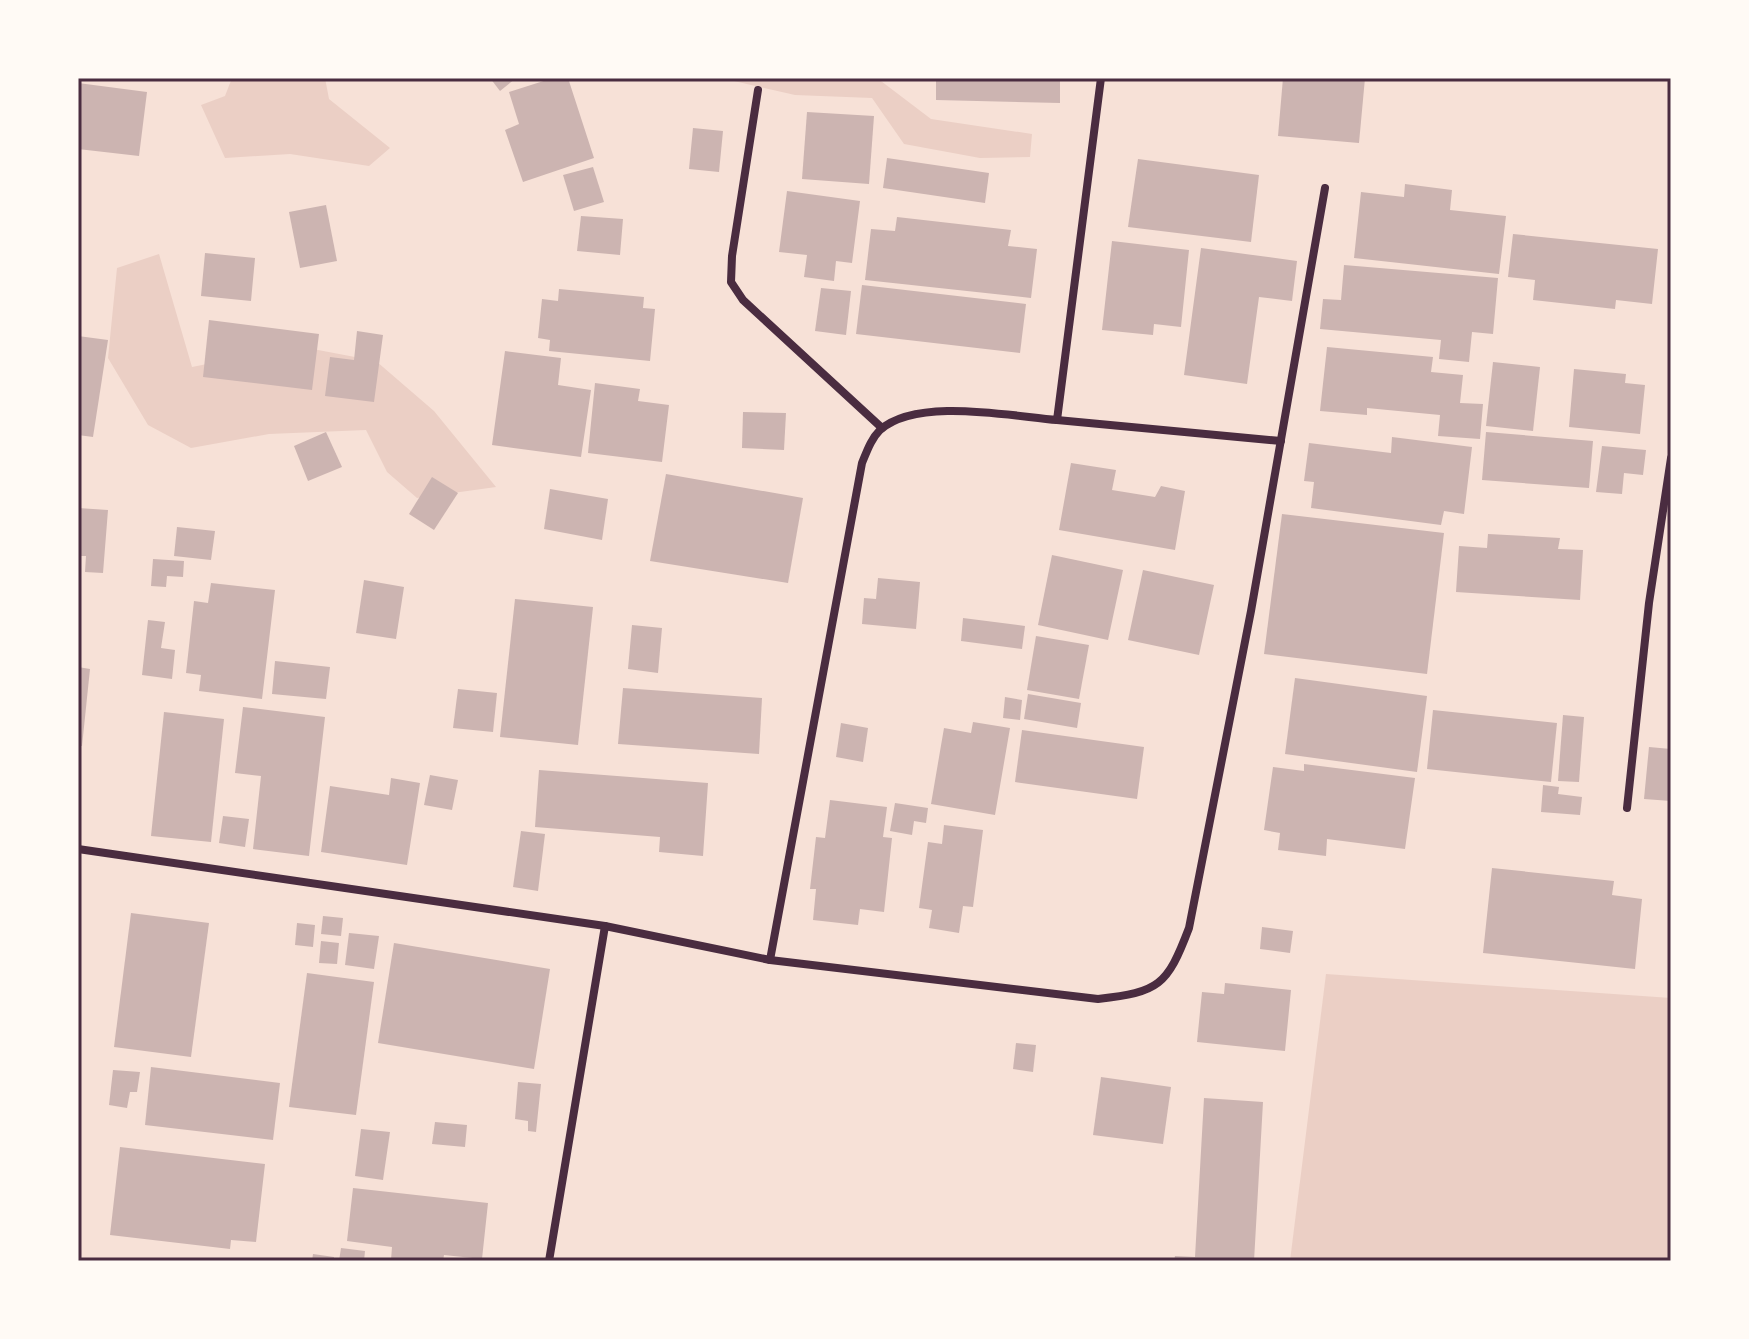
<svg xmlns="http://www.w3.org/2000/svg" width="1749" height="1339" viewBox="0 0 1749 1339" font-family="Jost,sans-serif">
<rect width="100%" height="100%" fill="#f7e1d7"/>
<g fill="#ebcfc5">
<path d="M232,78H325L329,99L390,148L369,166L290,154L225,158L201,105L225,96Z"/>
<path d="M721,78H877L931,119L1032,134L1030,157L980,158L904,144L872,98L795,95Z"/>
<path d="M159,254L192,367L297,346L376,361L434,411L496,487L417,498L387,472L366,430L269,434L191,448L148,425L108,358L117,268Z"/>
<path d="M1326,974L1671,998V1261H1290Z"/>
</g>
<g fill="#ccb4b1">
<path d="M490,78H516L500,91Z"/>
<path d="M553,78H568L594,158L523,182L505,130L519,124L509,92Z"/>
<path d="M936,78H1060V103L936,100Z"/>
<path d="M1283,78H1365L1359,143L1278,136Z"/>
<path d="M78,83L147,92L139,156L78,149Z"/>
<path d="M807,112L874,116L869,184L802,179Z"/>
<path d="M693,128L723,131L719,172L689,169Z"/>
<path d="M887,158L989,173L985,203L883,188Z"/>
<path d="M1138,159L1259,175L1251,242L1128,227Z"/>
<path d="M593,167L604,202L574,211L563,175Z"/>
<path d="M1405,184L1452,190L1450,210L1506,216L1499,274L1354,258L1361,192L1404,197Z"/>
<path d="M787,191L860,201L852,263L836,261L834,281L804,277L807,255L779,252Z"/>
<path d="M326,205L337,261L300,268L289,212Z"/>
<path d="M581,216L623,219L620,255L577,251Z"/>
<path d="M897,217L1011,230L1008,246L1037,249L1031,298L865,280L871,229L895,231Z"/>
<path d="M1513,234L1658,249L1652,304L1616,300L1615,309L1533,300L1535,280L1508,277Z"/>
<path d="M1112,241L1189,250L1181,327L1154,324L1153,335L1102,330Z"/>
<path d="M1201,248L1297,261L1292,301L1259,297L1247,384L1184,375Z"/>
<path d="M205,253L255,258L251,301L201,296Z"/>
<path d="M1344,265L1498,278L1493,334L1472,332L1469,362L1439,359L1441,340L1320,329L1323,299L1341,300Z"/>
<path d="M862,285L1026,304L1020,353L856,334Z"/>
<path d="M821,288L851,291L846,335L815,331Z"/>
<path d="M559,289L644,297L643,308L655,309L650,361L549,351L550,340L538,338L542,299L558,301Z"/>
<path d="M209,320L319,334L312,390L203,377Z"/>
<path d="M357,331L383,335L374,402L325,396L330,357L354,360Z"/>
<path d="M78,336L108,340L93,437L78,435Z"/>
<path d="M1327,347L1433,357L1431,372L1463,375L1460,403L1483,404L1480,439L1438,436L1440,415L1367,408V415L1320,411Z"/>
<path d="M505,351L561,358L558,385L591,390L581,457L492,445Z"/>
<path d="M1493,362L1540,367L1533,431L1486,426Z"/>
<path d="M1574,369L1626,374L1625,383L1645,385L1640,434L1569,427Z"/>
<path d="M595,383L640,389L638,401L669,405L662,462L588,453Z"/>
<path d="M743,412L786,413L784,450L742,448Z"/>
<path d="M326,432L342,467L308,481L294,446Z"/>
<path d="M1486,432L1593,441L1589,488L1482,480Z"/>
<path d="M1392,437L1472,447L1464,514L1444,511L1441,525L1311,508L1314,482L1304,481L1309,443L1391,453Z"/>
<path d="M1602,446L1646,450L1643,475L1624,473L1622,494L1596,492Z"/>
<path d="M1071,463L1116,470L1112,490L1155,497L1161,486L1185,491L1175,550L1059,530Z"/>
<path d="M666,474L803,498L788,583L650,561Z"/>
<path d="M432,477L458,493L434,530L409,514Z"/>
<path d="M550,489L608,499L602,540L544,529Z"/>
<path d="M78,508L108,510L103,573L85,572L86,556H78Z"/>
<path d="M1282,514L1444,533L1427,674L1264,654Z"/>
<path d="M177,527L215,531L211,560L174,556Z"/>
<path d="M1488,534L1560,538L1558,549L1583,550L1580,600L1456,592L1459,546L1487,548Z"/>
<path d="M1052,555L1123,570L1108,640L1038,625Z"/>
<path d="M153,559L184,561L183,577L167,576L166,587L151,586Z"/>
<path d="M1143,570L1214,585L1199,655L1128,640Z"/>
<path d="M878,578L920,582L916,629L862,624L864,598L876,599Z"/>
<path d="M364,580L404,587L396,639L356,633Z"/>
<path d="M211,583L275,590L262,699L199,691L201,675L186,673L194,601L208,603Z"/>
<path d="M515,599L593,607L578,745L500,737Z"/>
<path d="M963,618L1025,626L1022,649L961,641Z"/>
<path d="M148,620L165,622L161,648L175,650L172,679L142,675Z"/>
<path d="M632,625L662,628L658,673L628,669Z"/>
<path d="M1036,636L1089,645L1079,699L1027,690Z"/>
<path d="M275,661L330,667L326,699L272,694Z"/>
<path d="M78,667L90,669L82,746H78Z"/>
<path d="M1295,678L1427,696L1417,772L1285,754Z"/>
<path d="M623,688L762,698L759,754L618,744Z"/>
<path d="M458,689L497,693L493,732L453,728Z"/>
<path d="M1028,694L1081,703L1077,728L1024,719Z"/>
<path d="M1005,697L1022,700L1020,720L1003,718Z"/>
<path d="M243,707L325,717L309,856L253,849L261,776L235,773Z"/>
<path d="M1433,710L1557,723L1551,782L1427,769Z"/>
<path d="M164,712L224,719L211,842L151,836Z"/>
<path d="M1563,715L1584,717L1579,782L1558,781Z"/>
<path d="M973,722L1010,728L995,815L931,804L944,728L971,733Z"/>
<path d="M841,723L868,728L863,762L836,757Z"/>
<path d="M1022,730L1144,747L1137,799L1015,782Z"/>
<path d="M1649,747L1671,749V801L1644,799Z"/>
<path d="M1304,764L1415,778L1405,849L1327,839L1326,856L1278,850L1280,833L1264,830L1273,767L1304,771Z"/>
<path d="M539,770L708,783L703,856L659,852L660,837L535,827Z"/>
<path d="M430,775L458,780L452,810L424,805Z"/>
<path d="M391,778L420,783L407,865L321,852L330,786L389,795Z"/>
<path d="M1543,785L1559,787L1558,794L1582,797L1580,815L1541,812Z"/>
<path d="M830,800L887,807L883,837L892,838L884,912L860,909L858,925L813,920L816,889H810L816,837L825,838Z"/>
<path d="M895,803L928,808L926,823L914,821L912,835L890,831Z"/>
<path d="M223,816L249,819L245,847L219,843Z"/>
<path d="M944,825L983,830L973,907L963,906L959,933L929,928L932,910L919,908L928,842L942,844Z"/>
<path d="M521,831L545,834L538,891L513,887Z"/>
<path d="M1492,868L1614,881L1612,895L1642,899L1635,969L1483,953Z"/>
<path d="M131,913L209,923L191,1057L114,1047Z"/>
<path d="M323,916L343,918L341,936L321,934Z"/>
<path d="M297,923L315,925L313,947L295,945Z"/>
<path d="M1262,927L1293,931L1290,953L1260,949Z"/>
<path d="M349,933L379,936L374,969L345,965Z"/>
<path d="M321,941L339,943L337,964L319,963Z"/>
<path d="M394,943L550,969L534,1069L378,1043Z"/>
<path d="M307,973L374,982L356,1115L289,1107Z"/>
<path d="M1225,983L1291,990L1285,1051L1197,1042L1202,992L1224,994Z"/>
<path d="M1016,1043L1036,1045L1033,1072L1013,1069Z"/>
<path d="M151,1067L280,1083L273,1140L145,1125Z"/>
<path d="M113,1070L140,1072L137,1092H130L127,1108L109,1105Z"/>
<path d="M1101,1077L1171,1087L1163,1144L1093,1135Z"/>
<path d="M518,1082L541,1084L536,1132L528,1131V1121L515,1119Z"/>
<path d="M1204,1098L1263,1102L1254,1261H1174L1175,1256L1195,1257Z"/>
<path d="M435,1122L467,1125L465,1147L432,1144Z"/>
<path d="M361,1129L390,1132L383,1180L355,1176Z"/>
<path d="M120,1147L265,1164L256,1242L231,1240L230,1249L110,1235Z"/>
<path d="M353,1188L488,1203L482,1259L444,1255L443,1261L391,1260L392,1247L347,1241Z"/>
<path d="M341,1248L365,1251L364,1261H339Z"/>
<path d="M313,1254L334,1257V1261H312Z"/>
</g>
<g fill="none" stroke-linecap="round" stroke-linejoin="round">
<g stroke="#4a2c40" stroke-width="8">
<path d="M758,90L732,256L731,282L743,300L882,428"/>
<path d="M1057,420L1281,441"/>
<path d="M1627,808L1649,603L1671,458"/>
<path d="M78,849L605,926L770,960L1098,999C1159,992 1167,986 1189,928L1251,611L1325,188"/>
<path d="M770,960L862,463C867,451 871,439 880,430C917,397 1010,416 1057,420L1101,78"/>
<path d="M549,1261L605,926"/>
</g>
</g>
<rect width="1749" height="1339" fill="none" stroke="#fffaf5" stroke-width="160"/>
<rect x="80" y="80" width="1589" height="1179" fill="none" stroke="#4a2c40" stroke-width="3"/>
</svg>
